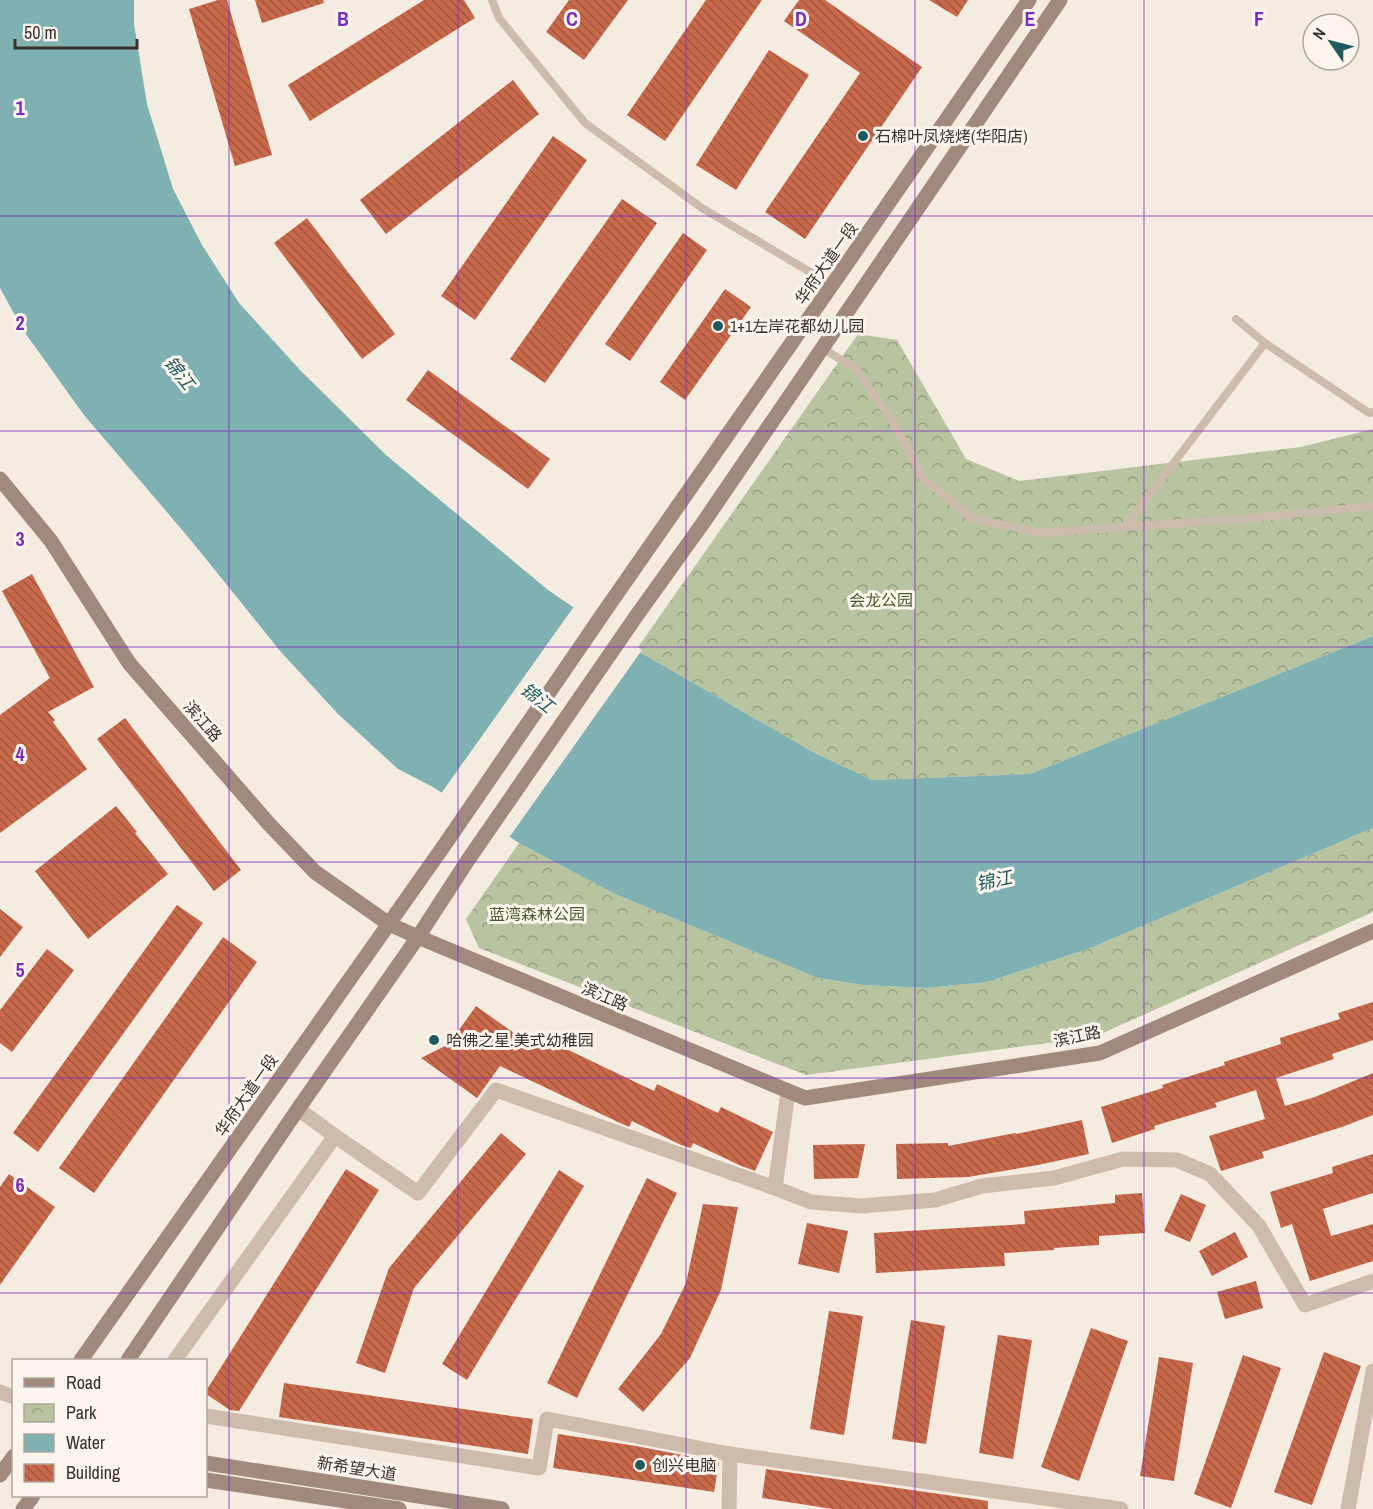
<svg xmlns="http://www.w3.org/2000/svg" width="1373" height="1509" viewBox="0 0 1373 1509" font-family="'Archivo Narrow','Noto Sans SC',sans-serif">
<defs>
<pattern id="park-crowns" width="20" height="18" patternUnits="userSpaceOnUse" patternTransform="scale(1.5)"><rect width="20" height="18" fill="#b8c4a0"/><path d="M2 6a3 3 0 1 1 6 0M12 15a3 3 0 1 1 6 0" fill="none" stroke="#97a083"/></pattern>
<pattern id="building-back-hatch" width="6" height="6" patternUnits="userSpaceOnUse" patternTransform="scale(1.5)"><rect width="6" height="6" fill="#c8694b"/><path d="M-1 5l2 2M0 0l6 6M5-1l2 2" fill="none" stroke="#a4573f"/></pattern>
</defs>
<rect width="100%" height="100%" fill="#f4ebe1"/>
<g fill="url(#park-crowns)">
<path d="M858,334L897,340L966,459L1019,481L1301,447L1373,429V636L1030,774L872,780L813,752L636,650Z"/>
<path d="M1373,828V912L1094,1037L806,1075L479,948L466,919L519,843L615,894L818,978L863,985L926,988L987,982L1088,949Z"/>
</g>
<path fill="#7fb0b2" d="M0,0H134V24L147,104L173,189L202,245L239,303L300,370L386,455L548,590L636,650L813,752L872,780L1030,774L1373,636V828L1088,949L987,982L926,988L863,985L818,978L615,894L519,843L433,787L398,769L338,714L281,652L189,538L84,415L23,330L0,288Z"/>
<path fill="#f4ebe1" d="M575,605L642,650L508,839L440,795Z"/>
<g fill="url(#building-back-hatch)">
<path d="M218,0H227L272,155L235,166L189,9Z"/>
<path d="M255,0H323L324,3L262,23Z"/>
<path d="M424,0H464L475,18L310,121L288,85Z"/>
<path d="M569,0H628L584,60L546,32Z"/>
<path d="M706,0H762L665,141L627,115Z"/>
<path d="M799,0H825L922,67L805,239L765,212L860,73L784,21Z"/>
<path d="M929,0H968L957,17Z"/>
<path d="M769,50L809,75L736,190L696,165Z"/>
<path d="M513,80L539,114L386,234L360,200Z"/>
<path d="M553,136L587,160L475,320L441,296Z"/>
<path d="M622,199L657,223L545,383L510,359Z"/>
<path d="M307,218L395,334L362,359L274,243Z"/>
<path d="M683,233L707,250L630,361L605,344Z"/>
<path d="M725,289L751,307L685,400L660,382Z"/>
<path d="M428,370L550,459L528,489L406,400Z"/>
<path d="M32,574L94,687L48,712L55,720L53,722L87,769L0,833V715L50,678L2,591Z"/>
<path d="M125,718L241,870L214,891L97,739Z"/>
<path d="M116,806L137,832L135,833L168,874L88,939L35,871Z"/>
<path d="M177,905L203,923L38,1152L13,1133Z"/>
<path d="M0,909L23,927L0,957Z"/>
<path d="M223,937L257,962L94,1193L59,1168Z"/>
<path d="M47,949L74,970L12,1052L0,1043V1010Z"/>
<path d="M1373,1002V1040L1332,1054L1334,1059L1276,1078L1285,1106L1315,1097L1373,1073V1115L1342,1127L1262,1152L1264,1158L1221,1171L1209,1136L1265,1119L1256,1090L1215,1103L1217,1107L1154,1126L1155,1129L1112,1143L1101,1107L1163,1088L1162,1085L1225,1065L1224,1062L1281,1044L1280,1038L1340,1019L1338,1013Z"/>
<path d="M476,1006L528,1043L533,1033L654,1091L657,1084L718,1113L721,1107L773,1132L755,1171L739,1165L693,1143L691,1148L681,1145L632,1121L629,1127L618,1122L500,1066L477,1098L421,1058L449,1044Z"/>
<path d="M1082,1120L1089,1154L1038,1165L968,1177L897,1179L896,1144L948,1143V1146L1015,1133L1016,1134Z"/>
<path d="M501,1133L526,1154L414,1288L385,1373L356,1363L389,1268Z"/>
<path d="M865,1144L858,1178L814,1179L813,1145Z"/>
<path d="M1373,1154V1193L1323,1209L1331,1236L1373,1224V1261L1310,1281L1292,1224L1281,1228L1270,1192L1333,1173L1332,1167Z"/>
<path d="M346,1169L379,1190L239,1411L230,1410L206,1394V1391Z"/>
<path d="M559,1170L584,1186L467,1380L442,1364Z"/>
<path d="M9,1174L55,1207L0,1285V1187Z"/>
<path d="M647,1178L677,1193L577,1398L547,1383Z"/>
<path d="M1142,1193L1145,1233L1099,1236V1245L1054,1248V1250L1004,1253L1005,1266L876,1273L874,1233L1025,1224L1024,1211L1115,1203V1195Z"/>
<path d="M1181,1194L1206,1205L1190,1242L1164,1231Z"/>
<path d="M703,1204L738,1207L721,1290L690,1358L643,1412L618,1389L661,1334L686,1283Z"/>
<path d="M807,1223L848,1231L839,1273L798,1264Z"/>
<path d="M1235,1232L1248,1257L1212,1276L1199,1251Z"/>
<path d="M1256,1281L1263,1308L1225,1319L1217,1292Z"/>
<path d="M829,1311L863,1316L844,1435L810,1429Z"/>
<path d="M911,1320L945,1326L926,1444L892,1439Z"/>
<path d="M1091,1328L1128,1341L1079,1481L1041,1467Z"/>
<path d="M998,1335L1032,1340L1013,1459L979,1453Z"/>
<path d="M1324,1352L1361,1366L1312,1505L1274,1492Z"/>
<path d="M1243,1355L1281,1368L1231,1508L1194,1494Z"/>
<path d="M1159,1357L1193,1363L1174,1481L1140,1476Z"/>
<path d="M284,1383L533,1419L528,1454L279,1417Z"/>
<path d="M558,1434L636,1446L719,1462L714,1492L553,1468Z"/>
<path d="M766,1469L988,1501V1509H833L762,1498Z"/>
</g>
<g fill="none" stroke-linecap="round" stroke-linejoin="round">
<g stroke="#cdbbac" stroke-width="8">
<path d="M492,0L499,18L585,123L702,208L832,285"/>
<path d="M1236,319L1265,343L1369,413L1373,412"/>
<path d="M822,348L856,369L893,422L924,479L973,519L1041,533L1253,518L1373,506"/>
<path d="M1125,527L1265,343"/>
</g>
<g stroke="#cdbbac" stroke-width="15">
<path d="M298,1109L335,1136"/>
<path d="M775,1188L811,1202L861,1206L935,1200L982,1186L1054,1178L1123,1159L1177,1160L1210,1174L1259,1226L1305,1305L1373,1281"/>
<path d="M175,1360L335,1136L418,1193L496,1090L775,1188L788,1092"/>
<path d="M0,1392L14,1397"/>
<path d="M206,1416L539,1468L547,1419L730,1454L729,1509"/>
<path d="M730,1454L1121,1509"/>
<path d="M1348,1509L1373,1371"/>
</g>
<g stroke="#a18a7d" stroke-width="15">
<path d="M0,479L51,541L129,663L269,824L315,872L389,924L418,937L805,1098L1100,1053L1373,931"/>
<path d="M81,1360L441,850L609,605L832,285L1029,0"/>
<path d="M128,1360L298,1109L418,937L468,860L637,615L703,523L1060,0"/>
<path d="M206,1463L502,1509"/>
<path d="M0,1475L14,1456"/>
<path d="M206,1480L399,1509"/>
<path d="M23,1509L33,1496"/>
</g>
</g>
<path fill="none" stroke="#7b2cbf" stroke-width="1.5" stroke-opacity="0.55" d="M229,0V1509M458,0V1509M686,0V1509M915,0V1509M1144,0V1509M0,216H1373M0,431H1373M0,647H1373M0,862H1373M0,1078H1373M0,1293H1373"/>
<g fill="#1f5a5e" stroke="#fbf5ee" stroke-width="2">
<circle cx="863" cy="136" r="6"/>
<circle cx="718" cy="326" r="6"/>
<circle cx="434" cy="1040" r="6"/>
<circle cx="640" cy="1465" r="6"/>
</g>
<g text-anchor="middle" stroke-width="6" stroke-linejoin="round" paint-order="stroke">
<g font-size="16" fill="#3b302b" stroke="#fbf5ee" text-anchor="start">
<text x="875" y="142">石棉叶凤烧烤(华阳店)</text>
<text x="730" y="332">1+1左岸花都幼儿园</text>
<text x="446" y="1046">哈佛之星.美式幼稚园</text>
<text x="652" y="1471">创兴电脑</text>
</g>
<g font-size="16" fill="#3b302b" stroke="#fbf5ee">
<text transform="translate(826 263) rotate(-55)" y="6">华府大道一段</text>
<text transform="translate(203 721) rotate(49)" y="6">滨江路</text>
<text transform="translate(605 996) rotate(23)" y="6">滨江路</text>
<text transform="translate(1077 1036) rotate(-12)" y="6">滨江路</text>
<text transform="translate(246 1095) rotate(-55)" y="6">华府大道一段</text>
<text transform="translate(357 1468) rotate(9)" y="6">新希望大道</text>
</g>
<g font-size="16" fill="#4a5a2e" stroke="#fbf5ee">
<text x="881" y="606">会龙公园</text>
<text x="537" y="920">蓝湾森林公园</text>
</g>
<g font-size="18" font-style="italic" fill="#1f5a5e" stroke="#fbf5ee">
<text transform="translate(179 373) rotate(52)" y="6">锦江</text>
<text transform="translate(537 698) rotate(38)" y="6">锦江</text>
<text transform="translate(994 881) rotate(-12)" y="6">锦江</text>
</g>
</g>
<g font-size="20" text-anchor="middle" font-weight="bold" fill="#7b2cbf" stroke="#fbf5ee" stroke-width="6" stroke-linejoin="round" paint-order="stroke">
<text x="343" y="26">B</text>
<text x="572" y="26">C</text>
<text x="801" y="26">D</text>
<text x="1030" y="26">E</text>
<text x="1259" y="26">F</text>
<text x="20" y="115">1</text>
<text x="20" y="330">2</text>
<text x="20" y="546">3</text>
<text x="20" y="761">4</text>
<text x="20" y="977">5</text>
<text x="20" y="1192">6</text>
</g>
<rect x="12" y="1359" width="195" height="138" fill="#fbf5ee" stroke="#aea6a0" stroke-width="1.5"/>
<rect x="24" y="1378" width="30" height="9" fill="#a18a7d" stroke="#aea6a0" stroke-width="1.5"/>
<text x="66" y="1389" font-size="18" fill="#3b302b">Road</text>
<rect x="24" y="1404" width="30" height="18" fill="url(#park-crowns)" stroke="#aea6a0" stroke-width="1.5"/>
<text x="66" y="1419" font-size="18" fill="#3b302b">Park</text>
<rect x="24" y="1434" width="30" height="18" fill="#7fb0b2" stroke="#aea6a0" stroke-width="1.5"/>
<text x="66" y="1449" font-size="18" fill="#3b302b">Water</text>
<rect x="24" y="1464" width="30" height="18" fill="url(#building-back-hatch)" stroke="#aea6a0" stroke-width="1.5"/>
<text x="66" y="1479" font-size="18" fill="#3b302b">Building</text>
<g transform="translate(1331 42) rotate(305)"><circle r="28" fill="#fbf5ee" stroke="#aea6a0" stroke-width="1.5"/>
<path d="M0-4.5L10 22L0 15L-10 22Z" fill="#1f5a5e"/>
<text y="-9" font-size="16" font-weight="bold" text-anchor="middle" fill="#3b302b">N</text>
</g>
<path d="M15 39v9h122v-9" fill="none" stroke="#3b302b" stroke-width="3"/>
<text x="24" y="39" font-size="18" fill="#3b302b" stroke="#fbf5ee" stroke-width="4.5" paint-order="stroke">50 m</text>
</svg>
